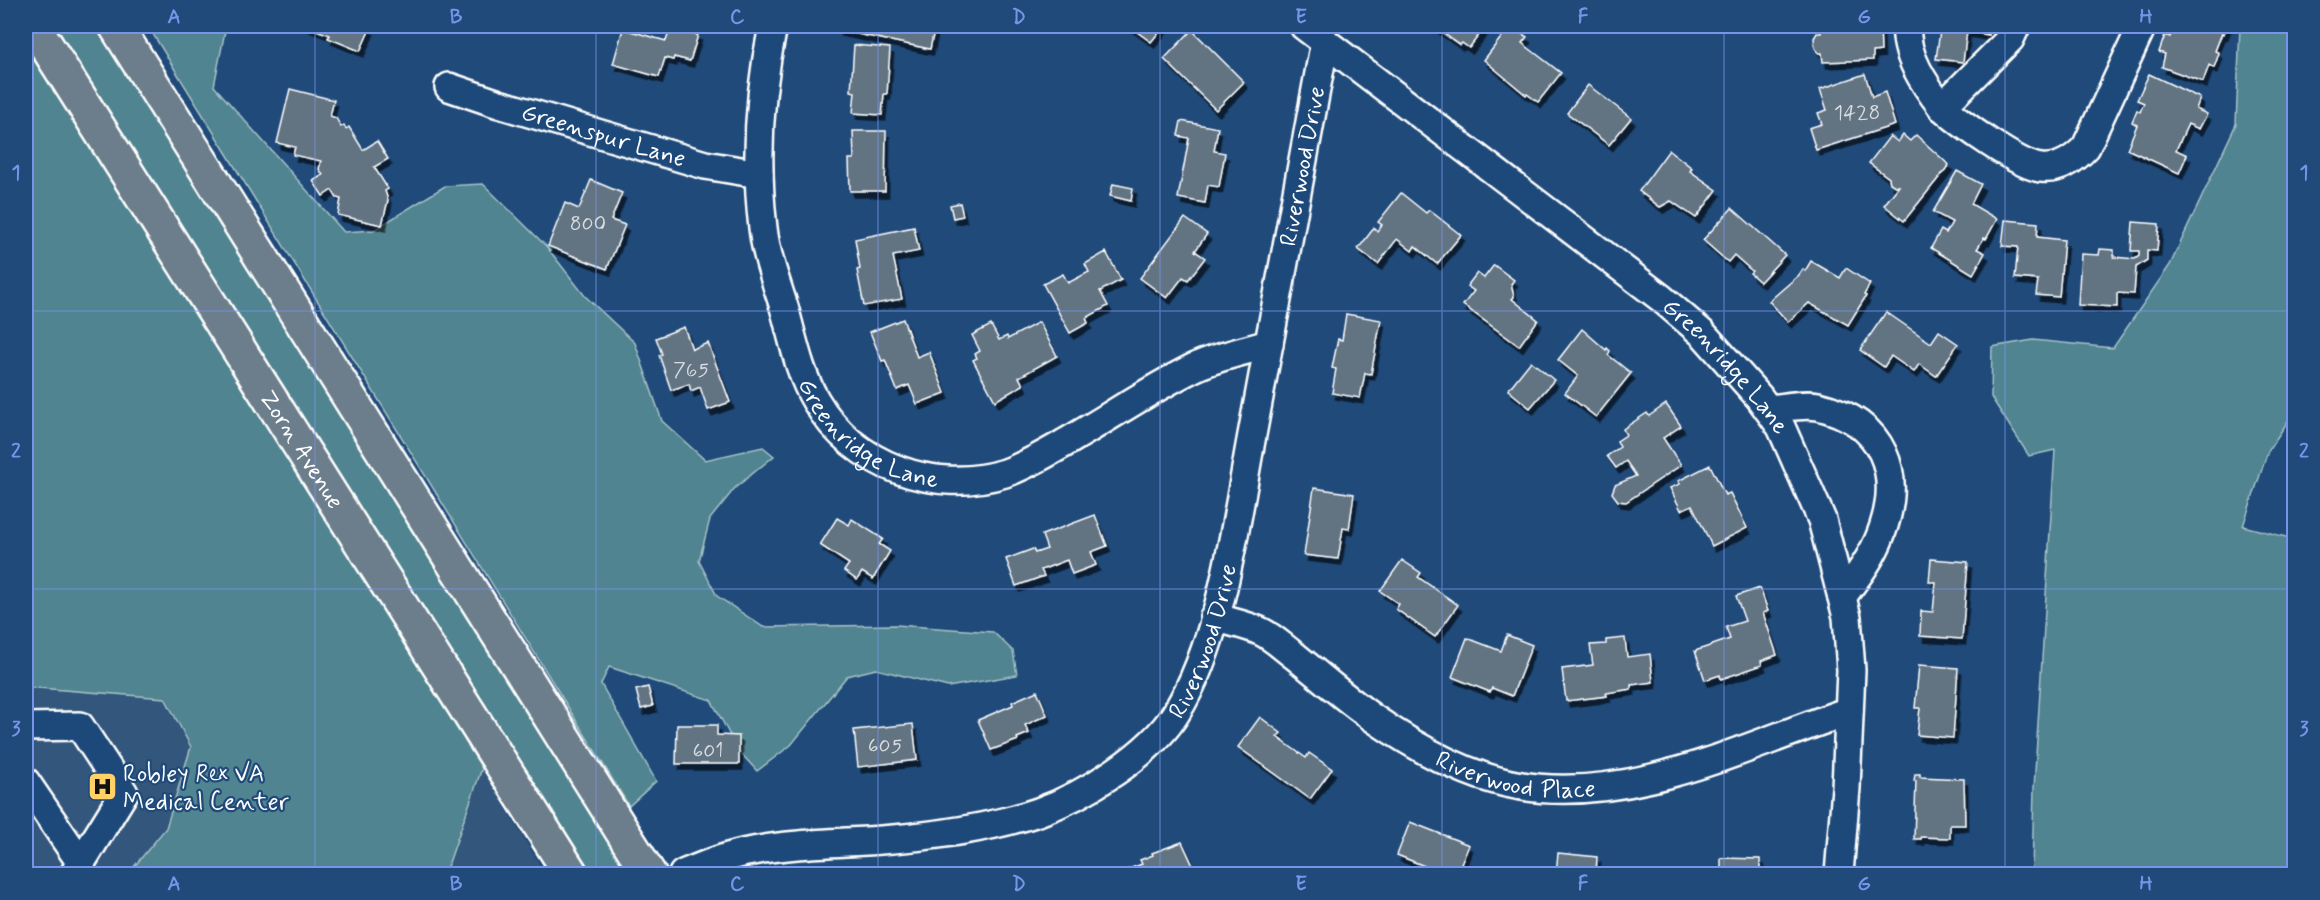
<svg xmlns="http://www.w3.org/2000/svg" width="2320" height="900" viewBox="0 0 2320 900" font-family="Mynerve,sans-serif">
<defs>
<filter id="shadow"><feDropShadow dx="3.5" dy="6" stdDeviation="0" flood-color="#0009"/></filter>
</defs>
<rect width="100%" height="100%" fill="#1f4a7a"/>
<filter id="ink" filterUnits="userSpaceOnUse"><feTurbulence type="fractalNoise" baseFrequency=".0167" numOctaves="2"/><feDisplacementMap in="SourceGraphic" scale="12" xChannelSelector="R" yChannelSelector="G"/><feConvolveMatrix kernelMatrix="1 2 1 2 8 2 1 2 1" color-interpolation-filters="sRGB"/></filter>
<g filter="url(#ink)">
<g fill="#33567c">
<path d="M26,687L165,698L191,747L166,828L128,874H26Z"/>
<path d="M482,768L545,874H445Z"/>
</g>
<g fill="#508490" stroke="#a8c2c8" stroke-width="1.5">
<path d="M49,26H103L628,871L626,874H582Z"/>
<path d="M148,26H226L214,86L344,232L374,230L445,186L483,184L546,246L585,296L635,343L662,421L705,460L763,447L774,456L735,488L710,519L699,561L717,596L763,627L896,625L993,632L1013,651L1017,675L948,687L876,669L847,676L791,745L757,771L738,750L711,700L609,667L601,684L656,781L629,806Z"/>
<path d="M2240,26H2294V412L2268,451L2243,526L2294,539V874H2032L2034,788L2055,450L2029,456L1991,397L1992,347L2033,340L2113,348L2170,265L2236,124Z"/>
<path d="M26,40L482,768L445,874H128L166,828L191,747L165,698L26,687Z"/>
</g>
<g fill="#627382" stroke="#fff" stroke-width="1.5" filter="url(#shadow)">
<path d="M306,26H362L370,29L360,51L328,38L330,35Z"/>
<path d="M839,26H935L930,49L838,30Z"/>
<path d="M1129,26H1164L1151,42Z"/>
<path d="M1433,26H1486L1469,48L1462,43L1460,45Z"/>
<path d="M1510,26L1527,37L1522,43L1561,73L1538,102L1527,94L1526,95L1484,60Z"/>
<path d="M1821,26H1880L1881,51L1873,52V60L1823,62L1822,53H1819L1815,48L1814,38L1817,33H1821Z"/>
<path d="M1944,26H1990L1989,35L1967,31L1963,62L1936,59L1940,31H1944Z"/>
<path d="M2171,26H2227L2224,34L2222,33L2215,51L2219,53L2214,68L2209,65L2203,82L2162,67L2165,54L2159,52L2165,35L2170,37L2173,29L2170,27Z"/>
<path d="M671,27L698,35L690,61L674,57L673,60L665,58L659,77L613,64L623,29L666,41Z"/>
<path d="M1192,30L1244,82L1216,110L1164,59Z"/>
<path d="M854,45L890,48L887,94H884L882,115L853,113L855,92L851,91Z"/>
<path d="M1865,74L1872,97L1885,92L1895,125L1816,150L1809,128L1822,124L1818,113L1827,110L1820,89Z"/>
<path d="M2149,74L2200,98L2196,109L2207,114L2199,129L2188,124L2176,150L2187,155L2179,173L2127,149L2137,125L2132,122L2137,110L2140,112L2144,103L2137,100Z"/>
<path d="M1588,85L1631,118L1609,145L1567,113Z"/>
<path d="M290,89L334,100L330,116L336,118L341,127L344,125L346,129L349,127L363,150L377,141L388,159L374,167L388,189L385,191L388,200L382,225L338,215L341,199L337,198L332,190L323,196L313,181L323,175L319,169L321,161L293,155L295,147L277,143Z"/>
<path d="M1181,121L1218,128L1214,151L1225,153L1219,187L1208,185L1205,203L1178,198L1189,138L1178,136Z"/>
<path d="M853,131H886L885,191H850L849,159H854Z"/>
<path d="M1903,135L1910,141L1916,135L1949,165L1904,221L1884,205L1899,186H1895L1890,183L1889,178L1869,163L1890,136L1898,142Z"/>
<path d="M1669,150L1692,168L1690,171L1717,190L1696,218L1671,201L1660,207L1639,191Z"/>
<path d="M1957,171L1981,184L1971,204L1997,219L1986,239L1984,238L1977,249L1985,253L1973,274L1931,248L1941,230L1946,233L1952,222L1933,212Z"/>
<path d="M591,180L622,193L611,220L625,225L607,269L548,246L565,203L579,209Z"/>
<path d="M1113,184L1133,188L1131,201L1110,196Z"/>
<path d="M1401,193L1426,213L1429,210L1461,235L1437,264L1415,246L1412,251L1397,239L1378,264L1358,249L1374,228L1377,231L1382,225L1378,222Z"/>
<path d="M960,203L963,216L953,218L950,205Z"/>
<path d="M1732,208L1785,255L1760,282L1750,273L1752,271L1734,255L1728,262L1703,240Z"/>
<path d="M1185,218L1207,234L1195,251L1205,258L1188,280L1183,277L1167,298L1140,278Z"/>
<path d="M2005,220L2038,223L2037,237L2064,240L2059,297L2036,295L2038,280L2015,278L2018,247L2002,246Z"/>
<path d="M2133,222L2159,224L2157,251L2147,250V260L2136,267L2134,294L2117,293V307L2078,305L2081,254L2099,255L2100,249L2114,250V257L2135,259L2139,256V251H2131Z"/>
<path d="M914,227L919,251L893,256L902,299L864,306L857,270L860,269L855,239Z"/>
<path d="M1106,252L1121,280L1100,291L1108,306L1086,318L1088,323L1070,333L1043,284L1063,274L1068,283L1089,272L1085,264Z"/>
<path d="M1811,261L1840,278L1846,268L1870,284L1864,295L1866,296L1848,325L1809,303L1788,322L1769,301L1799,275L1803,269L1805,271Z"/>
<path d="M1494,265L1514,280L1511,284L1514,297L1512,299L1538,320L1519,346L1463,305L1474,291L1467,286L1477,273L1484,278Z"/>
<path d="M1886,312L1931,343L1939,331L1958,344L1936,376L1919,364L1914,372L1891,356L1884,367L1860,350Z"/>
<path d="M1346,314L1381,320L1371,374L1365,373L1360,398L1332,393L1336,369L1332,368L1338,339L1342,340Z"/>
<path d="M903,319L917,357L929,352L945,393L917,404L909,385L897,390L885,360L882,361L870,332Z"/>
<path d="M1039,322L1057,356L1019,377L1023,385L995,401L973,360L977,358L975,354L980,351L972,335L991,325L999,340L1007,336L1008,339Z"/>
<path d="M684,327L692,349L708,343L730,402L708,410L700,387L691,391L689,384L671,390L659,355L662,354L656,338Z"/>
<path d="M1582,329L1606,350L1607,348L1610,351L1608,355L1631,373L1596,417L1565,393L1578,376L1558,360Z"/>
<path d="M1531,361L1554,380L1530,408L1508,390Z"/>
<path d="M1666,404L1681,426L1663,438L1681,465L1626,502L1618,501L1612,493L1615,485L1636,476L1626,461L1616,468L1607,456L1620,447L1617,441L1626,435L1623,429L1647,413L1649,416Z"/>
<path d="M1710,465L1725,495L1730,493L1747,528L1712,546L1692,505L1681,510L1670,488L1680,484L1678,481Z"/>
<path d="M1314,488L1354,494L1349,529L1343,528L1338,559L1304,555Z"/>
<path d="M1095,515L1107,546L1091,552L1096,565L1072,574L1067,560L1041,570L1044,576L1016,586L1006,559L1033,549L1035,553L1047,549L1042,535Z"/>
<path d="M837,518L849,525L852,519L883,539L879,544L890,551L873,579L862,572L857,580L844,571L849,564L820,545Z"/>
<path d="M1931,559L1968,562L1962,639L1920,636L1921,611L1933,612L1936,582H1929Z"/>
<path d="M1402,560L1421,573L1418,577L1458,605L1435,637L1396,609L1399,604L1380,591Z"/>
<path d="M1760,588L1768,611L1763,613L1777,655L1761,661L1762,665L1721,679L1720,675L1705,680L1695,651L1730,639L1726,627L1745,621L1736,596Z"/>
<path d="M1507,635L1532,645L1512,696L1492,688L1490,692L1452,677L1467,638L1501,651Z"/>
<path d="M1625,638L1627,657L1650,654L1653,682L1631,685V689L1606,693L1607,696L1566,701L1562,669L1593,665L1590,645L1606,644V640Z"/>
<path d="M1919,665L1958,668L1953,738L1917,735L1920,708H1915Z"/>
<path d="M648,687L653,706L641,709L636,690Z"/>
<path d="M1037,691L1047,715L1025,725L1029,733L1017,738L1018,740L991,750L978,720L1013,705L1012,702Z"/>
<path d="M1260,717L1281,733L1277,737L1306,758L1309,753L1332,769L1310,799L1238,747Z"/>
<path d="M913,724L917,760L858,767L854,730Z"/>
<path d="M677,725H717V735L739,736V764H676Z"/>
<path d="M1915,774H1920V777L1964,779L1965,825H1950V838L1921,837V839H1914L1916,781H1914Z"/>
<path d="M1410,822L1469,845L1457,874L1444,870L1442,874H1424L1427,867L1397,855Z"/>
<path d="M1182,842L1194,868L1184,874H1122L1121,872L1142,864L1140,860L1153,855L1152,853Z"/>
<path d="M1558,853L1597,857L1596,873L1615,874H1556Z"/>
<path d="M1721,858L1760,859V874H1721Z"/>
</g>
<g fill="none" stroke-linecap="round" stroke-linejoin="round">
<defs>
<g id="minor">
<path id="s1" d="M773,26C759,92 755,161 763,228C766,255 776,282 784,307C793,339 799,373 816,401C854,466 934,495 1005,473C1028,465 1049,452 1070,440C1111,416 1152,388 1195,367C1218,356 1245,351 1269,344"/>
<path id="s2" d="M1304,26L1661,298L1703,334L1759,397L1781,427L1822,520L1847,617L1851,670L1846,788L1839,874"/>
<path d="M1907,26C1904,55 1925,85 1942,107"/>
<path d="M2016,26L2010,39L1942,107C1960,123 2019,166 2041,168C2059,170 2074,160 2086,147L2142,26"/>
<path id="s3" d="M449,87L499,104L705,165L759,174"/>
<path d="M1768,409C1783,408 1804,403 1818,406C1884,422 1904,473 1881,534C1872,558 1857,577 1842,597"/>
<path id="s4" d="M1214,617C1230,622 1247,625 1262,632C1274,638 1284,648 1295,656C1321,677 1346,699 1373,718C1415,747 1466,776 1516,785C1628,806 1745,746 1849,711"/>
<path d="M26,727L80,726L124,793L74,874"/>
<path d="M26,782L81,863"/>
<path id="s5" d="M683,874C705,865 728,855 753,851C795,843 838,843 881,840C934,836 988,829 1038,812C1084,796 1151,754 1176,713C1222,639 1236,520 1252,435C1276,304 1301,173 1325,41"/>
</g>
<g id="major">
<path id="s6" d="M34,26L571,874"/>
<path d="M116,26L649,874"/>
</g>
</defs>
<use href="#minor" stroke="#fff" stroke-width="32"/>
<use href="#major" stroke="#fff" stroke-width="38"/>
<use href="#minor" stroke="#1f4a7a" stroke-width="27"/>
<use href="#major" stroke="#6c7d8b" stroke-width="33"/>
</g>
</g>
<path fill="none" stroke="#7795e8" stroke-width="1.5" stroke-opacity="0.55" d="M315,26V874M596,26V874M878,26V874M1160,26V874M1442,26V874M1724,26V874M2005,26V874M26,311H2294M26,589H2294"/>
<defs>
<symbol id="hospital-square" viewBox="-11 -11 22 22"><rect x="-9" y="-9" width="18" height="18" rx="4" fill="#ffd166" stroke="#1f4a7a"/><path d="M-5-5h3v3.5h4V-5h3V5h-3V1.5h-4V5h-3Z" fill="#111"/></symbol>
</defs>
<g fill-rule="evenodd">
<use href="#hospital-square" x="86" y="770" width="33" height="33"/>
</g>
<g text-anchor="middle" stroke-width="4.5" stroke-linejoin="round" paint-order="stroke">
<g font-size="21" fill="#d8dce0">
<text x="1857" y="119">1428</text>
<text x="588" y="230">800</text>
<text x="691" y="376">765</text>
<text x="885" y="752">605</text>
<text x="708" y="757">601</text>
</g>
<g font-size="24" fill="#fff" stroke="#1f4a7a">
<text dy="8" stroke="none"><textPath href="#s3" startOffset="162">Greenspur Lane</textPath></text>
<text dy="8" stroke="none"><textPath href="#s5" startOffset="1098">Riverwood Drive</textPath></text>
<text dy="8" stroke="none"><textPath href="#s2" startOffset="543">Greenridge Lane</textPath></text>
<text dy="8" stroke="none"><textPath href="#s1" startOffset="448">Greenridge Lane</textPath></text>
<text dy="8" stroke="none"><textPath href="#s6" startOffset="501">Zorn Avenue</textPath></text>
<text dy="8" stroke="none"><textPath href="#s5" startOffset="612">Riverwood Drive</textPath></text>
<text dy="8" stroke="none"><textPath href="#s4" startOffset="348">Riverwood Place</textPath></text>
</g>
<g font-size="24" fill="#fff" stroke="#1f4a7a" text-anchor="start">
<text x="123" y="781">Robley Rex VA<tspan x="123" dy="28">Medical Center</tspan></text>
</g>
</g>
<rect width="2320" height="900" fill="none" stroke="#1f4a7a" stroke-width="66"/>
<rect x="33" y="33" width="2254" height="834" fill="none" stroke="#7795e8" stroke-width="2"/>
<g font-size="20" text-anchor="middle" font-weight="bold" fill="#7795e8">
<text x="174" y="23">A</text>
<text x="456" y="23">B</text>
<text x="737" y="23">C</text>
<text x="1019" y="23">D</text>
<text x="1301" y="23">E</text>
<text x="1583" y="23">F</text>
<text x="1864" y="23">G</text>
<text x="2146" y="23">H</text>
<text x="16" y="179">1</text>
<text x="2304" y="179">1</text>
<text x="16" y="457">2</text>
<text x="2304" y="457">2</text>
<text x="16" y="735">3</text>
<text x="2304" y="735">3</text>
<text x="174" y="890">A</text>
<text x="456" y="890">B</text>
<text x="737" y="890">C</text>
<text x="1019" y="890">D</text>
<text x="1301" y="890">E</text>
<text x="1583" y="890">F</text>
<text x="1864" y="890">G</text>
<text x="2146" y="890">H</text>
</g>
</svg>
